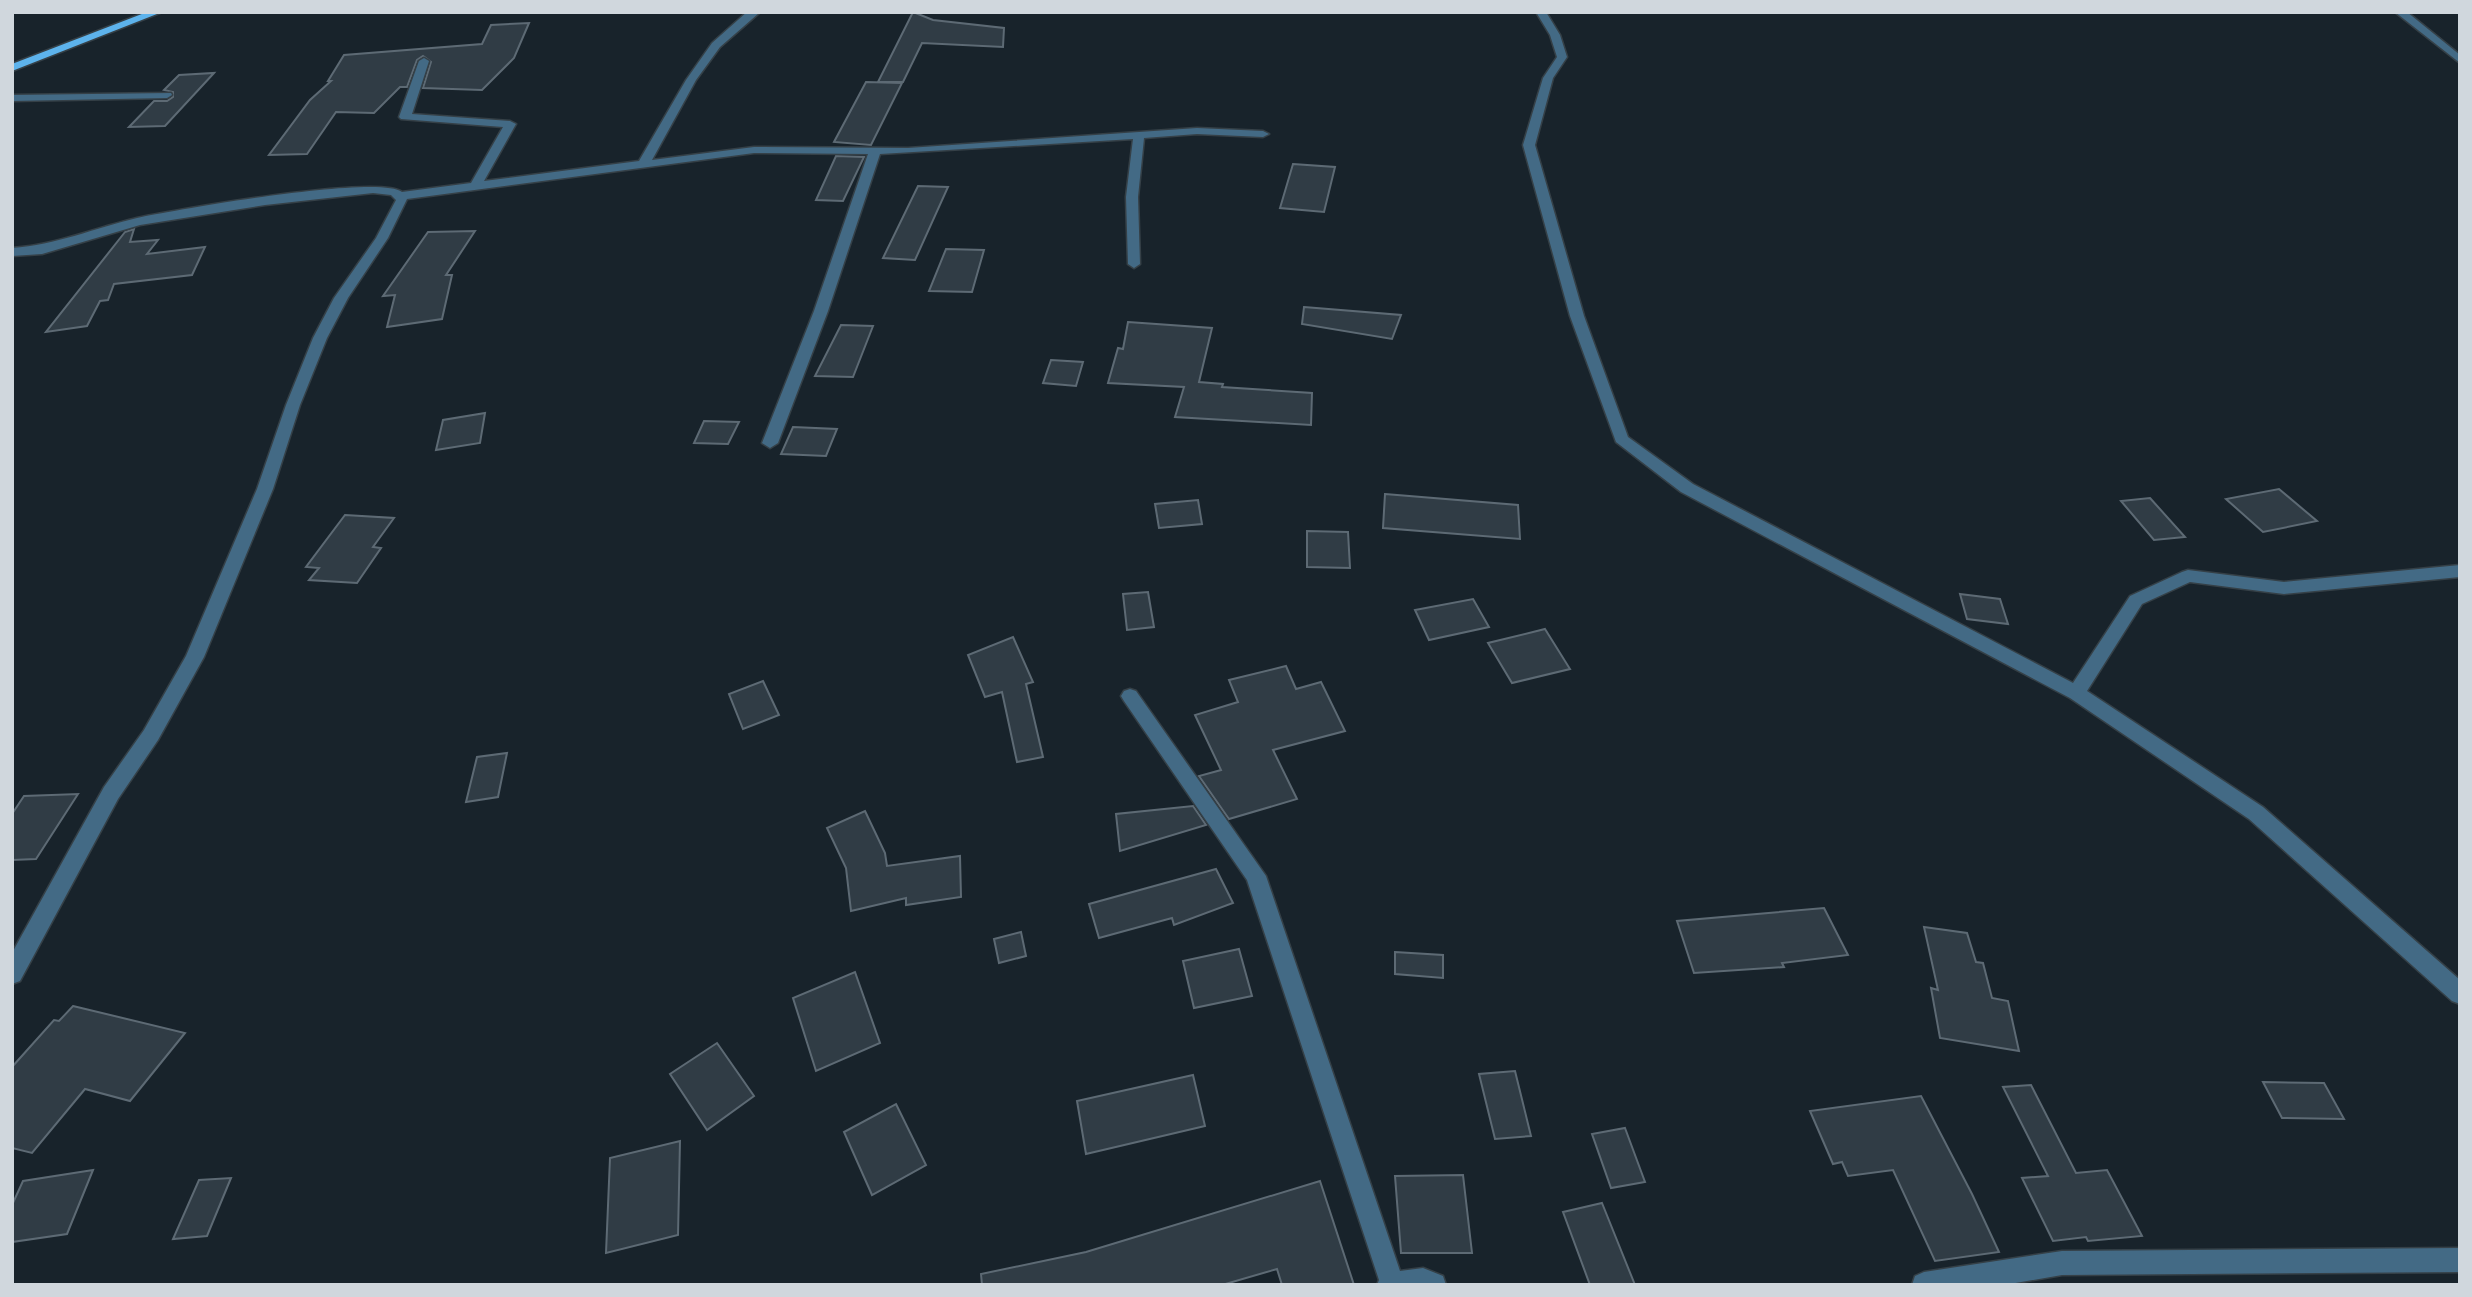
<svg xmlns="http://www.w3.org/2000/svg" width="2472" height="1297" viewBox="0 0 2472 1297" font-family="'Work Sans',sans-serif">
<rect width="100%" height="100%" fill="#18232b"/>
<g fill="#303c45" stroke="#5d6a74" stroke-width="2">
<path d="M913,12L933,20L1004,28L1003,47L922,43L903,82H878Z"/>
<path d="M529,23L514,58L482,90L423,88L431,62L423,56L417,60L407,87H400L374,113L336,112L307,154L269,155L310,100L331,81H328L344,55L482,44L491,25Z"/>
<path d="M214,73L165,126L129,127L154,101H167L173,97V92L164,90L179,75Z"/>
<path d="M866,82L902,83L871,145L834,142Z"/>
<path d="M836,156L864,157L843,201L816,200Z"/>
<path d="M1293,164L1335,167L1324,212L1280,208Z"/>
<path d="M918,186L948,187L915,260L883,258Z"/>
<path d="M134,229L130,242L158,240L147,254L205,247L192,275L114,284L108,300L100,301L87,326L46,332L125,232Z"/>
<path d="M475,231L446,275H452L442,319L387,327L395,295L383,296L428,232Z"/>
<path d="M946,249L984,250L972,292L929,291Z"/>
<path d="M1304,307L1401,315L1392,339L1302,324Z"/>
<path d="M1128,322L1212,328L1199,382L1223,384L1222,387L1312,393L1311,425L1175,417L1184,387L1108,383L1118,348L1123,349Z"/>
<path d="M841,325L873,326L853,377L815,376Z"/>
<path d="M1051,360L1083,362L1076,386L1043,383Z"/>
<path d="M485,413L480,443L436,450L443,420Z"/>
<path d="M704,421L739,422L728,444L694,443Z"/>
<path d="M793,427L837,429L826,456L781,454Z"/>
<path d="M2279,489L2317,521L2263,532L2226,499Z"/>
<path d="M1385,494L1518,505L1520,539L1383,528Z"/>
<path d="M2150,498L2185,537L2154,540L2121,501Z"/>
<path d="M1198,500L1202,524L1159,528L1155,504Z"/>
<path d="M345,515L394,518L373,547L381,548L357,583L309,580L319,568L306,567Z"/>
<path d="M1307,531L1348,532L1350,568L1307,567Z"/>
<path d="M1148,592L1154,627L1127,630L1123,594Z"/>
<path d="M1960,594L2000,599L2008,624L1967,619Z"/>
<path d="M1473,599L1489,627L1429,640L1415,610Z"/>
<path d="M1545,629L1570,669L1512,683L1488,643Z"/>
<path d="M1013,637L1033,682L1026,684L1043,757L1017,762L1002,692L985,697L968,655Z"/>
<path d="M1286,666L1296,689L1321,682L1345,731L1273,750L1297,799L1229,819L1199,776L1221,770L1195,715L1238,702L1229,680Z"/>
<path d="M763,681L779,715L743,729L729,694Z"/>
<path d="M507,753L498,797L466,802L477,757Z"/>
<path d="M78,794L36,859L12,860V814L24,796Z"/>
<path d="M1193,806L1206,825L1120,851L1116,814Z"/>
<path d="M865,811L885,853L887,866L960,856L961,897L906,905V898L851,911L846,868L827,828Z"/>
<path d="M1216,869L1233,903L1174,925L1172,918L1099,938L1089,904Z"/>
<path d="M1824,908L1848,955L1782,963L1784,967L1694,973L1677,921Z"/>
<path d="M1924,927L1967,933L1976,962L1983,963L1992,998L2008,1001L2019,1051L1940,1038L1931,988L1938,990Z"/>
<path d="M1021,932L1026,956L999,963L994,939Z"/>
<path d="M1239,949L1252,996L1194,1008L1183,961Z"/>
<path d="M1395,952L1443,955V978L1395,974Z"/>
<path d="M855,972L880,1043L816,1071L793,998Z"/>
<path d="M73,1006L185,1033L130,1101L85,1089L32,1153L12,1148V1067L54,1020L59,1021Z"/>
<path d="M717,1043L754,1096L707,1130L670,1074Z"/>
<path d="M1515,1071L1531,1136L1495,1139L1479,1074Z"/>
<path d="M1193,1075L1205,1126L1086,1154L1077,1101Z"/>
<path d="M2263,1082L2324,1083L2344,1119L2282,1118Z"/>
<path d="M2031,1085L2076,1173L2107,1170L2142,1236L2088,1241L2086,1237L2053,1241L2022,1178L2048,1176L2003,1087Z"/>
<path d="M1921,1096L1972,1194L1999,1252L1935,1261L1893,1170L1848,1176L1842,1162L1833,1164L1810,1111Z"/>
<path d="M896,1104L926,1165L872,1195L844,1132Z"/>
<path d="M1625,1128L1645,1182L1611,1188L1592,1134Z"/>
<path d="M680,1141L678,1235L606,1253L610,1158Z"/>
<path d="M93,1170L67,1234L12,1242V1205L23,1181Z"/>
<path d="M1463,1175L1472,1253H1401L1395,1176Z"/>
<path d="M231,1178L207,1236L173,1239L199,1180Z"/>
<path d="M1320,1181L1354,1285H1282L1277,1269L1222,1285H982L981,1274L1086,1252Z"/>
<path d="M1602,1203L1635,1285H1590L1563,1212Z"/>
</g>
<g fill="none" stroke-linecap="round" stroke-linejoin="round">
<defs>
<g id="minor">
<path d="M747,12L759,13L720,47L696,80L652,160L754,147L908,148L1197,128L1263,131L1269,134L1263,137L1197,134L1144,138L1138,197L1140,264L1134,268L1128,264L1126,197L1133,139L880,154L828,311L778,443L770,448L762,443L814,311L868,154L754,153L407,199L388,238L348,298L327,338L300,405L273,489L204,657L158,740L118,799L20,981L12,984V953L104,787L144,730L186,656L257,489L286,405L313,338L334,298L376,238L396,200L391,195L373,193L265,205L140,225L42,254L12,256V248C56,245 95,228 137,218C175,210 378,174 402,192L471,183L503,127L401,119L399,117L419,61L424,58L429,61L412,114L510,121L516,124L484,181L639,161L686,80L712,43Z"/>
<path d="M1536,12H1546L1560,35L1567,57L1553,78L1535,145L1584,316L1628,437L1693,484L2073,683L2130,596L2182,572L2188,570L2284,582L2460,565V577L2284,594L2190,582L2142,604L2087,691L2263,807L2460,980V1004L2452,1001L2249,819L2070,698L1681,492L1616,442L1570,316L1523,145L1543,78L1557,57L1550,35Z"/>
<path d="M2395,12H2407L2460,55V63Z"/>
<path d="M171,93L172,95L167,98L12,101V95Z"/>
<path d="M1130,689L1136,691L1266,876L1400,1271L1423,1268L1443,1276L1446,1285H1377L1379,1280L1247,880L1124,701L1121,696L1124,691Z"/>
<path d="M2460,1248V1272L2062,1275L2004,1285H1912L1915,1276L1924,1272L2062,1251Z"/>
</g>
<path id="major" d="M147,12H162L12,71V64Z"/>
</defs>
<use href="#minor" stroke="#354047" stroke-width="3"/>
<use href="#major" stroke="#354047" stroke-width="3"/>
<use href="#minor" fill="#436a85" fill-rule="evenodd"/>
<use href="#major" fill="#5db3ec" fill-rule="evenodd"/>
</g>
<rect width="2472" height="1297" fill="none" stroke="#d0d7dd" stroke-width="28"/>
</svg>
